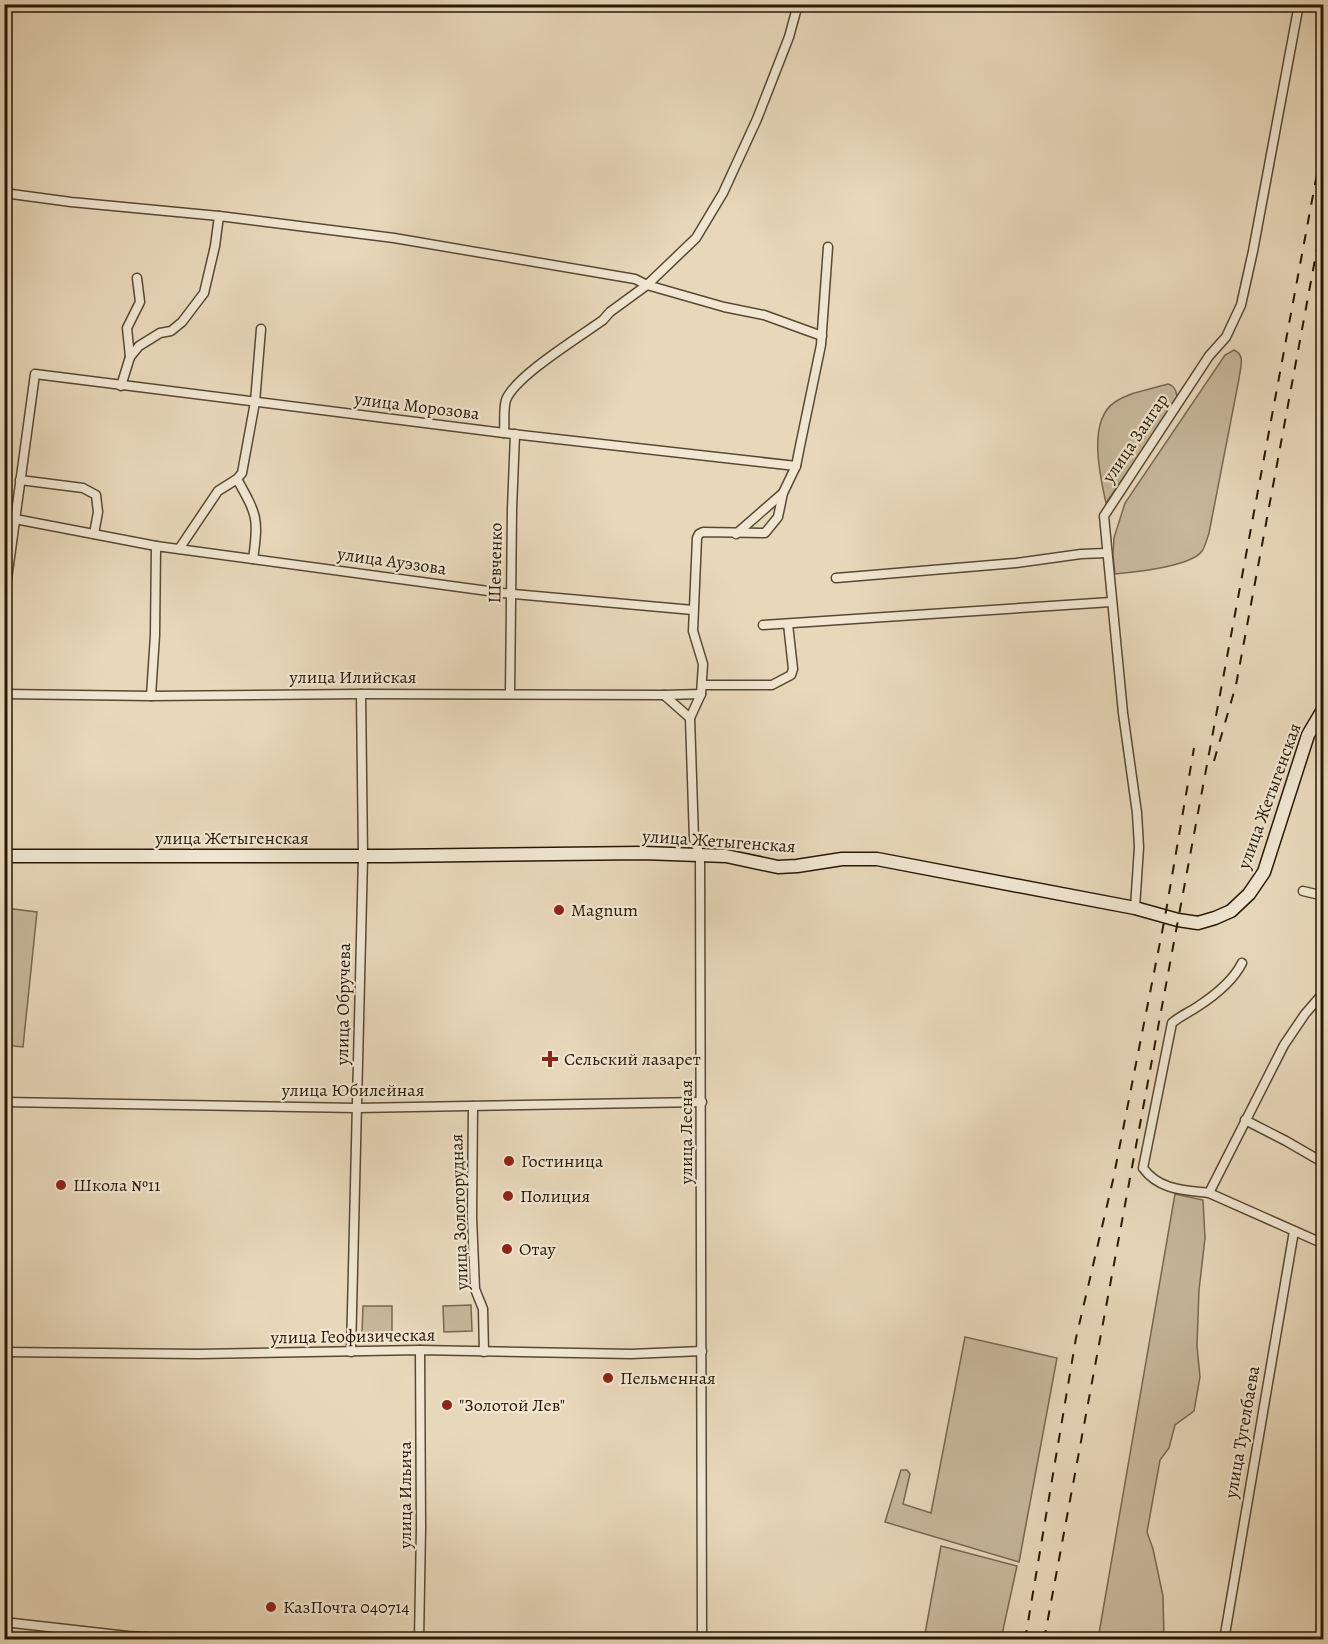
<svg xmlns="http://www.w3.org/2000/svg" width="1328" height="1644" viewBox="0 0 1328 1644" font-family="Alegreya,serif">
<rect width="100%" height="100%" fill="#e8d8ba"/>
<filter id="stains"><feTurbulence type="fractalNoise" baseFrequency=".00333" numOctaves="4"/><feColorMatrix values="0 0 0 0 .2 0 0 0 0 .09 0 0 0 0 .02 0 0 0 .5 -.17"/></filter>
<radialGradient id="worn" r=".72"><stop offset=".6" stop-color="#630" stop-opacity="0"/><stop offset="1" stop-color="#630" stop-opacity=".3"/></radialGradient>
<g fill="#c7b89b" stroke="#776850" stroke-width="1.5">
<path d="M1234,350C1246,355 1240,368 1239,379L1209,533C1207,539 1205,547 1202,551C1191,567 1133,572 1115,574L1113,555L1114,538L1125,503L1225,355Z"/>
<path d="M1168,384C1176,386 1177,393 1177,400L1106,503C1100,476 1087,420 1115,402C1130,392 1151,389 1168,384Z"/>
<path d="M5,908L37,912L23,1047L5,1045Z"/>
<path d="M1175,1194L1203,1200L1205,1238L1199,1290L1197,1346L1200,1377L1194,1411L1175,1425L1169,1448L1160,1460L1147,1532L1153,1549L1163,1596L1164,1639H1098Z"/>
<path d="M471,1305L472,1331L444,1332L443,1306Z"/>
<path d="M363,1306H392V1333L362,1332Z"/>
<path d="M965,1337L1057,1358L1019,1562L885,1522L901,1470H907L910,1474L903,1504L931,1513Z"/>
<path d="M941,1546L1017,1566L1001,1639H924Z"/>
</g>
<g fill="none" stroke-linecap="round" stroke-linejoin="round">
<defs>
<g id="minor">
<path d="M4,193L71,202L219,216L394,238L635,279L647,285L724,307L764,315L822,336"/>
<path d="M130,357L127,328L140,302L137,278"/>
<path d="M121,386L130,357L139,346L160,333L171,331L182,322L204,293L215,246L219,216"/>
<path d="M504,433C505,423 503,410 506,400C515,376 581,336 603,320L610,312L647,285L696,238L723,193L757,119L789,37L798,4"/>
<path d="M237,479C257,515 259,518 253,559"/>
<path d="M20,480L83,488L96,495L98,512L94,534"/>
<path d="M15,519L156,546"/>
<path d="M736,534L783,493"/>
<path d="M179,549L218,491L237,479L242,473L255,402L261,329"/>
<path d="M836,578L1016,563L1081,554L1107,553"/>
<path d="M4,601L35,374L504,433L796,466"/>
<path d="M763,625L1111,602"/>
<path d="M703,685H772L791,675L793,669L788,624"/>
<path d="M4,694L151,696L361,694L664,695L701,694"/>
<path d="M510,694L512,509L515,434"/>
<path d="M664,695L690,718"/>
<path d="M151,696L155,635L156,546L503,593L693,610"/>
<path d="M1303,891L1324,896"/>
<path d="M1135,908L1139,847L1137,813L1123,713L1104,516L1209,356L1226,337L1241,305L1253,251L1299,4"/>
<path d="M1242,963C1233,981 1214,996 1197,1007C1188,1013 1180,1016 1172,1023L1143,1168C1159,1190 1184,1190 1209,1193L1284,1045L1305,1014L1324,992"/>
<path d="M4,1102L357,1108L702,1102"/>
<path d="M473,1106L472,1217L475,1289L483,1309L484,1352"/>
<path d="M1245,1120L1286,1141L1324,1163"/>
<path d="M1209,1193L1324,1244"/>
<path d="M4,1352L198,1354L420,1350L631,1354L702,1351"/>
<path d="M351,1352L363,856L361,694"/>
<path d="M4,1622L128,1636L194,1640"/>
<path d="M419,1640L421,1528L420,1350"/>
<path d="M702,1640L700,855L694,839L690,718L701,694L703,664L693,631L697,538L699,534L703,532L765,533L778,517L783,493L796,466L800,446L821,345L828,247"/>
<path d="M1224,1640L1294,1231"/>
</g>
<path id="secondary" d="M4,856H389L643,853L726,856L778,867L797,866L842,859H877L1135,908L1178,920L1198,923L1215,918L1231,911L1249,894L1264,872L1308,735L1324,708"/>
</defs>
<use href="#minor" stroke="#574932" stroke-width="11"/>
<use href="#secondary" stroke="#271905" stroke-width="15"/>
<use href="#minor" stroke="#f0e6d2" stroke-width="8"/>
<use href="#secondary" stroke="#f0e6d2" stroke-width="12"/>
<g stroke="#271905" stroke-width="2" stroke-dasharray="10 10" stroke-linecap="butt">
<path d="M1214,761L1236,685L1324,211"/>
<path d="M1025,1640L1076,1338L1113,1180L1165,917L1194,748"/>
<path d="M1044,1640L1324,136"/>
</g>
</g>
<g fill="#8f2418" stroke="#f0e6d2" stroke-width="2">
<circle cx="559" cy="910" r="6"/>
<path d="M547 1050h6v6h6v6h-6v6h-6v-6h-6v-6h6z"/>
<circle cx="509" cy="1161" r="6"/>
<circle cx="61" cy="1185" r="6"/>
<circle cx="508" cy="1196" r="6"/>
<circle cx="507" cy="1249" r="6"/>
<circle cx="608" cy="1378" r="6"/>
<circle cx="447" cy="1405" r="6"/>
<circle cx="271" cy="1607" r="6"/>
</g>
<g text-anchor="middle" stroke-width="4.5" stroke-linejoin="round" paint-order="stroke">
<g font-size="18" fill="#271905" stroke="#f0e6d2">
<text transform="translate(417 406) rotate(7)" y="6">улица Морозова</text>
<text transform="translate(1135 438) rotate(-56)" y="6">улица Зангар</text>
<text transform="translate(392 561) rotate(8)" y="6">улица Ауэзова</text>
<text transform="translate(495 563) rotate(-89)" y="6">Шевченко</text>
<text x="353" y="683">улица Илийская</text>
<text transform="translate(1269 796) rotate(-70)" y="6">улица Жетыгенская</text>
<text x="232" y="844">улица Жетыгенская</text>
<text transform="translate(719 841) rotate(4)" y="6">улица Жетыгенская</text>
<text transform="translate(343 1004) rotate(-89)" y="6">улица Обручева</text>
<text x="353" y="1096">улица Юбилейная</text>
<text transform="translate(686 1132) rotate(-90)" y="6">улица Лесная</text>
<text transform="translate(459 1212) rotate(-92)" y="6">улица Золоторудная</text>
<text transform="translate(353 1336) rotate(-1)" y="6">улица Геофизическая</text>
<text transform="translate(1242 1432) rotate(-80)" y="6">улица Тугелбаева</text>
<text transform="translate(405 1495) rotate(-90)" y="6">улица Ильича</text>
</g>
<g font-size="18" fill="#271905" stroke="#f0e6d2" text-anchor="start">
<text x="571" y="916">Magnum</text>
<text x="564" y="1065">Сельский лазарет</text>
<text x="521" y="1167">Гостиница</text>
<text x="73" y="1191">Школа №11</text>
<text x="520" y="1202">Полиция</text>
<text x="519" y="1255">Отау</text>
<text x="620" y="1384">Пельменная</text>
<text x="459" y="1411">"Золотой Лев"</text>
<text x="283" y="1613">КазПочта 040714</text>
</g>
</g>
<rect width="1328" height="1644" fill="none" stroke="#e8d8ba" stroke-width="24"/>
<rect x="6" y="6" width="1316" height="1632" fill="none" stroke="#271905" stroke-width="3"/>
<rect x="12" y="12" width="1304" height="1620" fill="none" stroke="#271905" stroke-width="1.5"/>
<rect width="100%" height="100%" filter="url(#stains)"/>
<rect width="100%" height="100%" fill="url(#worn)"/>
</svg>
